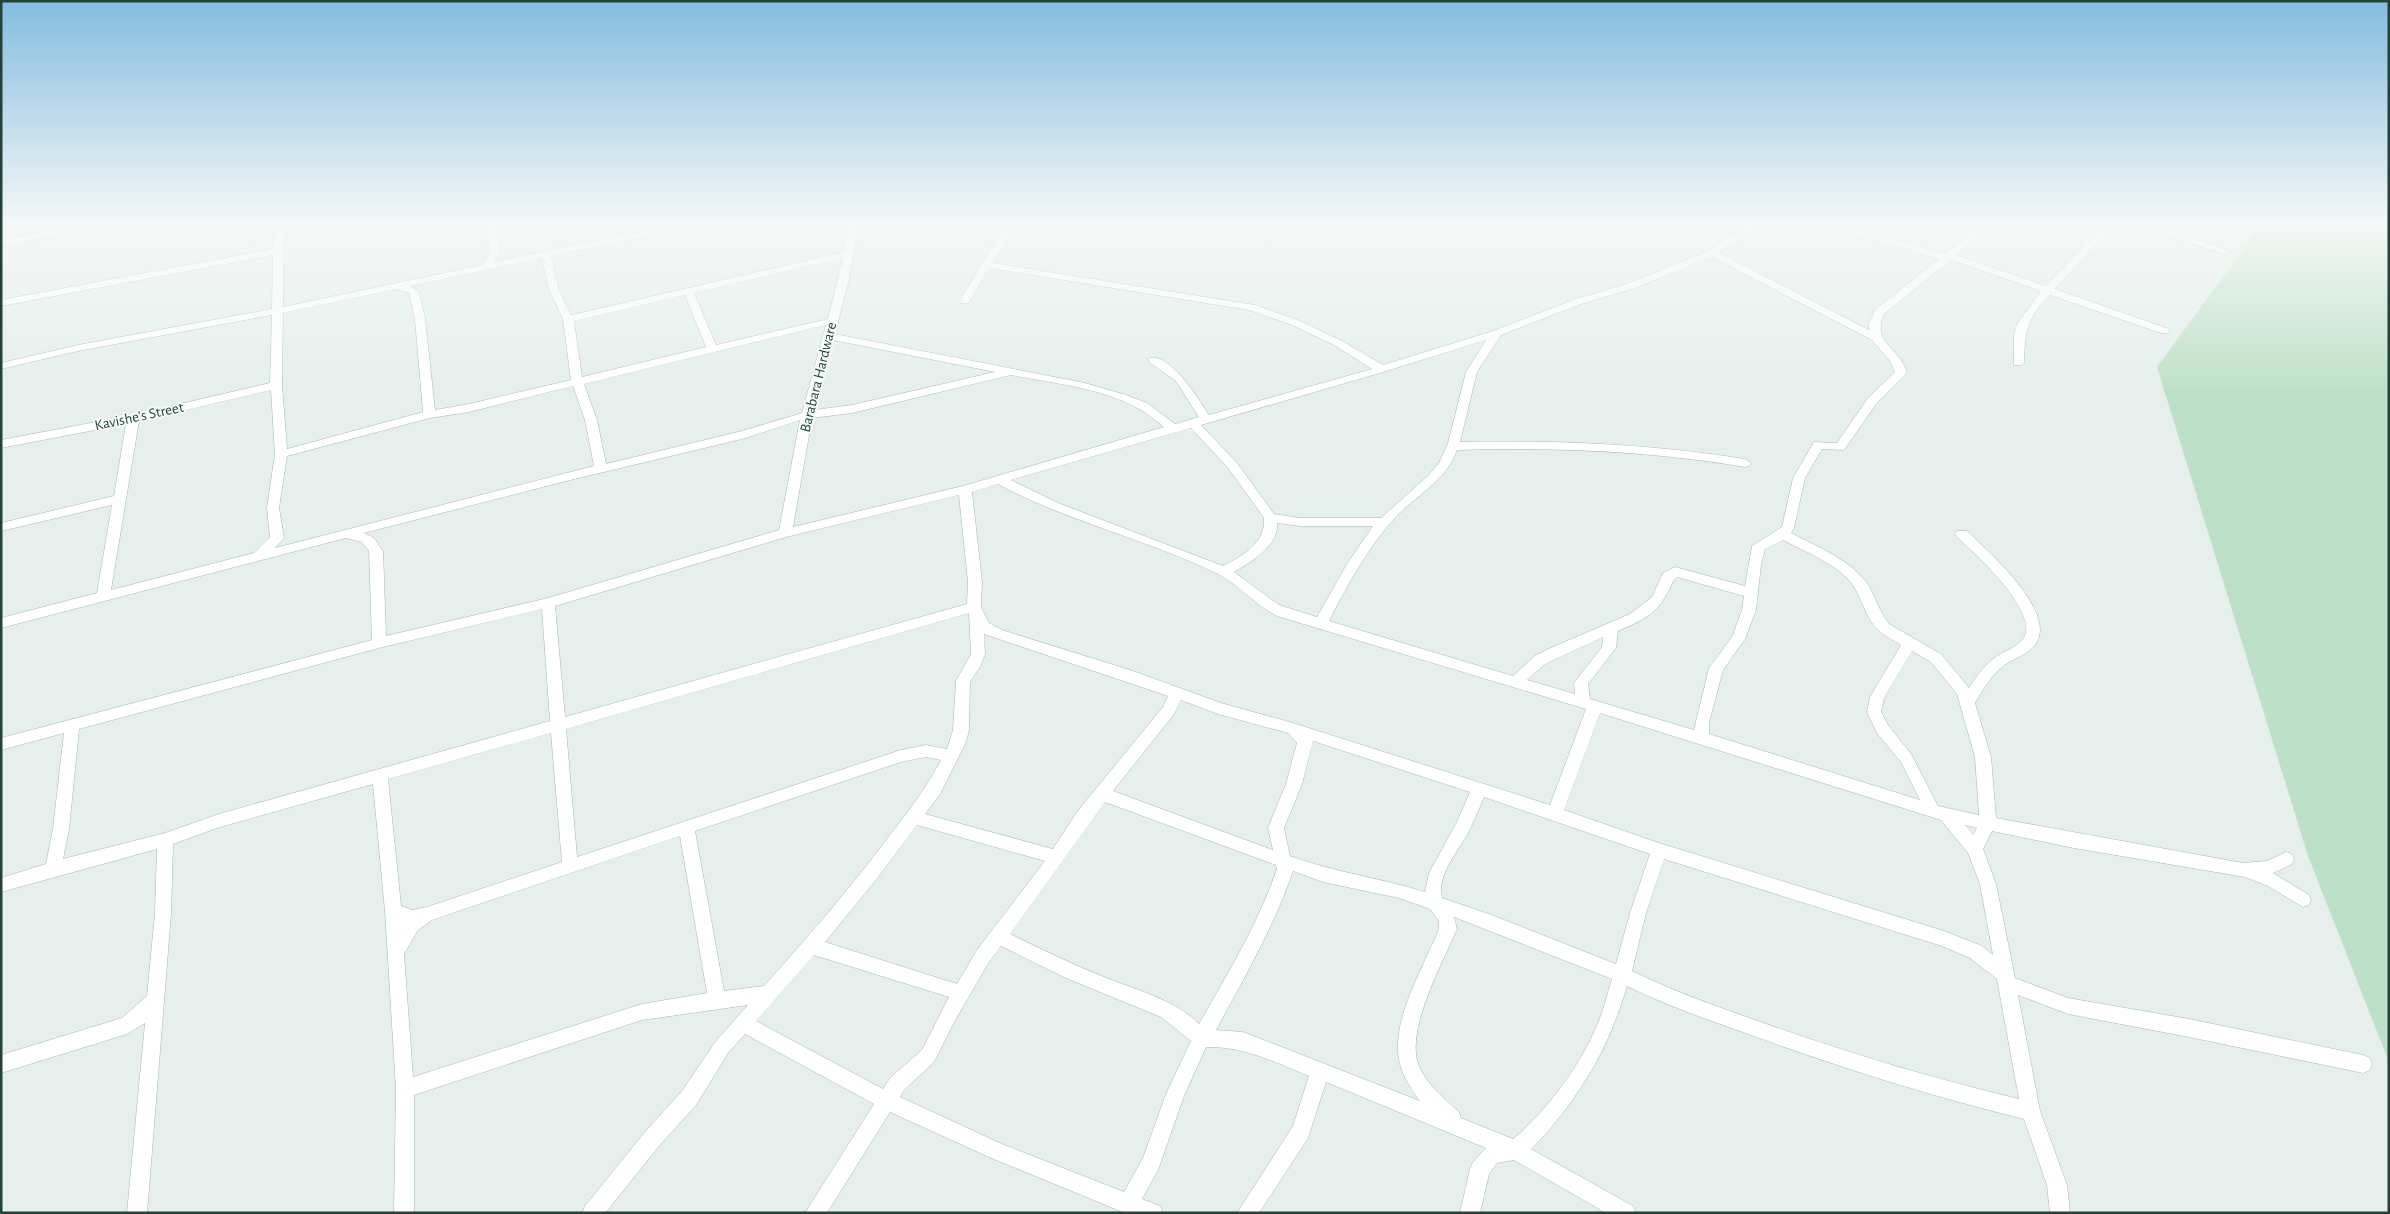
<svg xmlns="http://www.w3.org/2000/svg" width="2390" height="1214" viewBox="0 0 2390 1214" font-family="'Alegreya Sans',sans-serif">
<rect width="100%" height="100%" fill="#e6efeb"/>
<path fill="#bfe0c8" d="M2264,221H2389V1062L2308,856L2157,367Z"/>
<g fill="none" stroke-linecap="round" stroke-linejoin="round">
<defs>
<g id="minor">
<path d="M103,221H123L118,224L1,246V240Z"/>
<path d="M274,221H284L283,307L482,265L490,253L485,221H495L500,253L494,262L691,221H710L705,224L551,256L559,290L571,315L844,252L849,221H859L849,279L835,334L1085,383L1126,395L1147,403L1175,424L1199,417L1176,381L1149,362V358C1170,352 1199,400 1209,415L1372,369L1336,346L1292,325L1249,310L989,268L969,303H961L960,301L1007,221H1017L993,263L1255,305L1300,321L1344,342L1383,365L1493,331L1573,300L1627,284L1708,251L1754,221H1766L1719,253L1869,330V323L1875,310L1939,259L1810,221H1826L1945,254L1987,221H1998L1956,255L2046,286L2108,221H2118L2055,289L2169,329V333H2161L2050,295C2027,318 2025,331 2024,363L2022,365H2014V335L2017,324L2041,291L1951,260L1884,314C1871,344 1900,347 1907,373L1876,404L1844,450L1822,449L1805,478L1794,528L1791,533C1817,547 1852,560 1869,586C1876,599 1880,613 1889,624L1941,654L1969,688C1977,676 1985,664 1997,656C2005,651 2017,647 2023,639C2042,614 1975,553 1957,537L1955,534L1957,531H1967C1988,551 2059,613 2035,645C2028,654 2015,658 2006,664C1992,674 1983,689 1975,703L1991,757L1996,818L2243,863L2267,861L2286,852L2292,854L2294,859L2292,864L2273,873L2309,895L2311,900L2309,905L2303,907L2268,886L2245,877L2074,848L1992,831L1983,849L1996,884L2015,978L2068,998L2189,1019L2363,1055L2370,1058L2372,1064L2370,1070L2363,1073L2189,1037L2068,1014L2018,995L2040,1111L2067,1185L2070,1213H2050L2047,1185L2024,1119C1931,1096 1841,1068 1751,1035C1709,1020 1667,1006 1627,986C1612,1036 1594,1072 1562,1114C1552,1126 1543,1138 1531,1149L1633,1206L1636,1213H1606L1514,1160L1497,1163L1489,1174L1480,1213H1460L1470,1169L1473,1162L1486,1148L1326,1082L1308,1138L1259,1213H1237L1293,1126L1309,1076C1275,1062 1243,1046 1206,1047L1184,1096L1158,1170L1142,1199L1160,1206L1163,1213H1125L989,1157L890,1112L827,1213H805L874,1104L745,1034L728,1053L696,1105L659,1146L605,1213H582L585,1206L645,1132L682,1091L716,1041L748,1005L642,1020L414,1095V1213H394L396,1089L385,911L373,784L220,827L173,844L171,914L147,1213H127L145,1023L127,1034L1,1073V1055L122,1018L147,996L155,914L157,849L1,892V878L46,864L53,829L64,733L1,750V738L372,640L369,551L362,542L346,538L1,628V618L97,593L112,505L1,531V523L114,496L126,424L1,448V440L133,415L270,383L272,315L78,351L1,369V363L78,345L272,309L273,255L1,306V300L273,249ZM1712,257L1872,340L1890,361L1895,372L1868,398L1837,443L1814,442L1793,478L1782,527L1752,546L1745,586L1675,567L1663,573L1652,597L1630,614L1546,650L1535,656L1513,676L1329,621C1347,586 1366,550 1393,520C1415,495 1445,483 1457,450C1554,447 1649,451 1745,467L1749,466L1751,463L1745,459C1650,444 1556,440 1460,442L1477,372L1501,335L1581,304L1635,288ZM542,258L549,290L563,319L571,380L469,404L435,410L425,319L419,291L410,286ZM843,258L828,319L716,345L694,293ZM396,289L409,293L415,319L423,412L287,449L282,385L283,313ZM685,295L706,347L582,377L574,321ZM826,325L802,413L742,431L606,464L597,420L584,384ZM833,340L995,372L852,405L814,410ZM1486,340L1466,372L1448,443L1439,463L1429,475L1381,518H1300L1274,514L1237,463L1201,425L1380,373ZM1011,375C1051,383 1104,388 1139,409C1148,414 1156,421 1164,427L963,486L793,527L812,418L852,413ZM573,386L585,420L594,466L275,548L284,538L279,508L287,456L430,418L469,412ZM271,390L275,454L267,508L270,537L254,553L111,590L139,421ZM800,420L779,530L548,598L386,636L383,551L374,538L364,533L562,482L746,438ZM1191,428L1229,469L1264,518C1266,543 1242,556 1223,566L1058,503L1011,480ZM998,484C1068,522 1147,539 1218,574C1239,585 1255,605 1277,616L1586,709L1550,805L1293,723L1221,703L1133,671L1002,630L989,623L981,607L982,582L972,492ZM959,495L968,582L967,604L565,717L555,606L786,537ZM1277,523L1300,526H1373L1347,564L1317,617L1279,605L1234,572C1251,562 1279,546 1277,523ZM1783,540C1804,551 1829,561 1846,577C1862,592 1863,615 1878,630C1884,636 1894,640 1901,645L1870,697L1867,712L1877,733L1901,762L1920,800L1709,734V723L1723,670L1745,639L1756,610L1761,565L1765,549ZM1677,577L1744,596L1742,610L1732,637L1709,668L1694,730L1590,699L1588,684L1616,648L1618,631C1650,617 1660,612 1674,579ZM542,609L550,721L219,814L165,833L63,859L69,829L79,729L379,648ZM969,613L971,654L956,681L953,730L947,749L926,745L901,750L577,857L566,729ZM984,634L1168,696L1163,707L1077,812L1053,849L925,814L940,794L966,742L969,730L970,682L981,665L985,654ZM1603,637L1602,647L1574,683L1575,694L1527,680L1545,664ZM1912,651L1931,662L1957,694L1975,757L1979,815L1938,806L1911,754L1888,725L1881,712L1884,698ZM1181,700L1218,714L1288,733L1297,743L1286,784L1268,828L1273,850L1113,791L1174,714ZM1600,713L1941,820L1968,853L1980,884L1993,955L1982,946L1944,931L1659,843L1564,810ZM551,733L562,862L427,907L412,910L401,906L388,779ZM1313,741L1470,792L1457,822L1429,873L1425,892C1380,878 1334,872 1290,856L1284,828L1302,784ZM926,757L941,760C926,789 907,813 887,839C849,890 807,938 764,986L724,991L695,831L901,762ZM1484,797L1650,854L1630,913L1616,964L1489,914L1442,898C1437,874 1457,853 1468,833C1474,821 1479,809 1484,797ZM1105,802L1276,865L1277,869C1258,924 1228,973 1199,1024C1174,999 1136,990 1104,977C1072,964 1041,949 1010,934ZM917,825L1045,861L977,950L957,984L825,942L875,881ZM1965,825L1977,828L1973,835ZM680,836L707,993L642,1004L413,1077L404,954L418,930L432,920ZM1664,859L1942,946L1970,958L1997,979L2019,1099C1931,1078 1844,1052 1758,1021C1715,1006 1673,991 1632,971L1646,913ZM1293,871L1323,882L1399,898L1430,909L1439,921V929C1424,967 1389,1022 1400,1064C1403,1077 1412,1090 1420,1101L1243,1032L1216,1030C1244,978 1274,927 1293,871ZM1454,917L1612,979C1607,994 1604,1009 1598,1023C1580,1066 1548,1110 1513,1139L1461,1118L1459,1112C1445,1099 1427,1085 1419,1066C1404,1032 1443,962 1457,929ZM1001,946L1066,978L1161,1017L1191,1041L1166,1094L1143,1158L1124,1192L1002,1144L900,1097L904,1090L934,1062L954,1022L989,962ZM814,955L949,997L922,1050L890,1078L883,1089L756,1021Z"/>
<path d="M2124,221H2139L2230,251L2229,253H2221Z"/>
</g>
</defs>
<use href="#minor" stroke="#a8b8b2" stroke-width="1"/>
<use href="#minor" fill="#fff" fill-rule="evenodd"/>
</g>
<linearGradient id="sky" x2="0" y2="1"><stop stop-color="#84bce0"/><stop offset="0.57" stop-color="#f4f8f6"/><stop offset="1" stop-color="#f4f8f6" stop-opacity="0"/></linearGradient>
<rect width="2390" height="391" fill="url(#sky)"/>
<g text-anchor="middle" stroke-width="4" stroke-linejoin="round" paint-order="stroke">
<g font-size="15" fill="#24423a" stroke="#f7fbf9">
<text transform="translate(818 377) rotate(-76)" y="5">Barabara Hardware</text>
<text transform="translate(139 416) rotate(-12)" y="5">Kavishe’s Street</text>
</g>
</g>
<rect width="2390" height="1214" fill="none" stroke="#24423a" stroke-width="5"/>
</svg>
